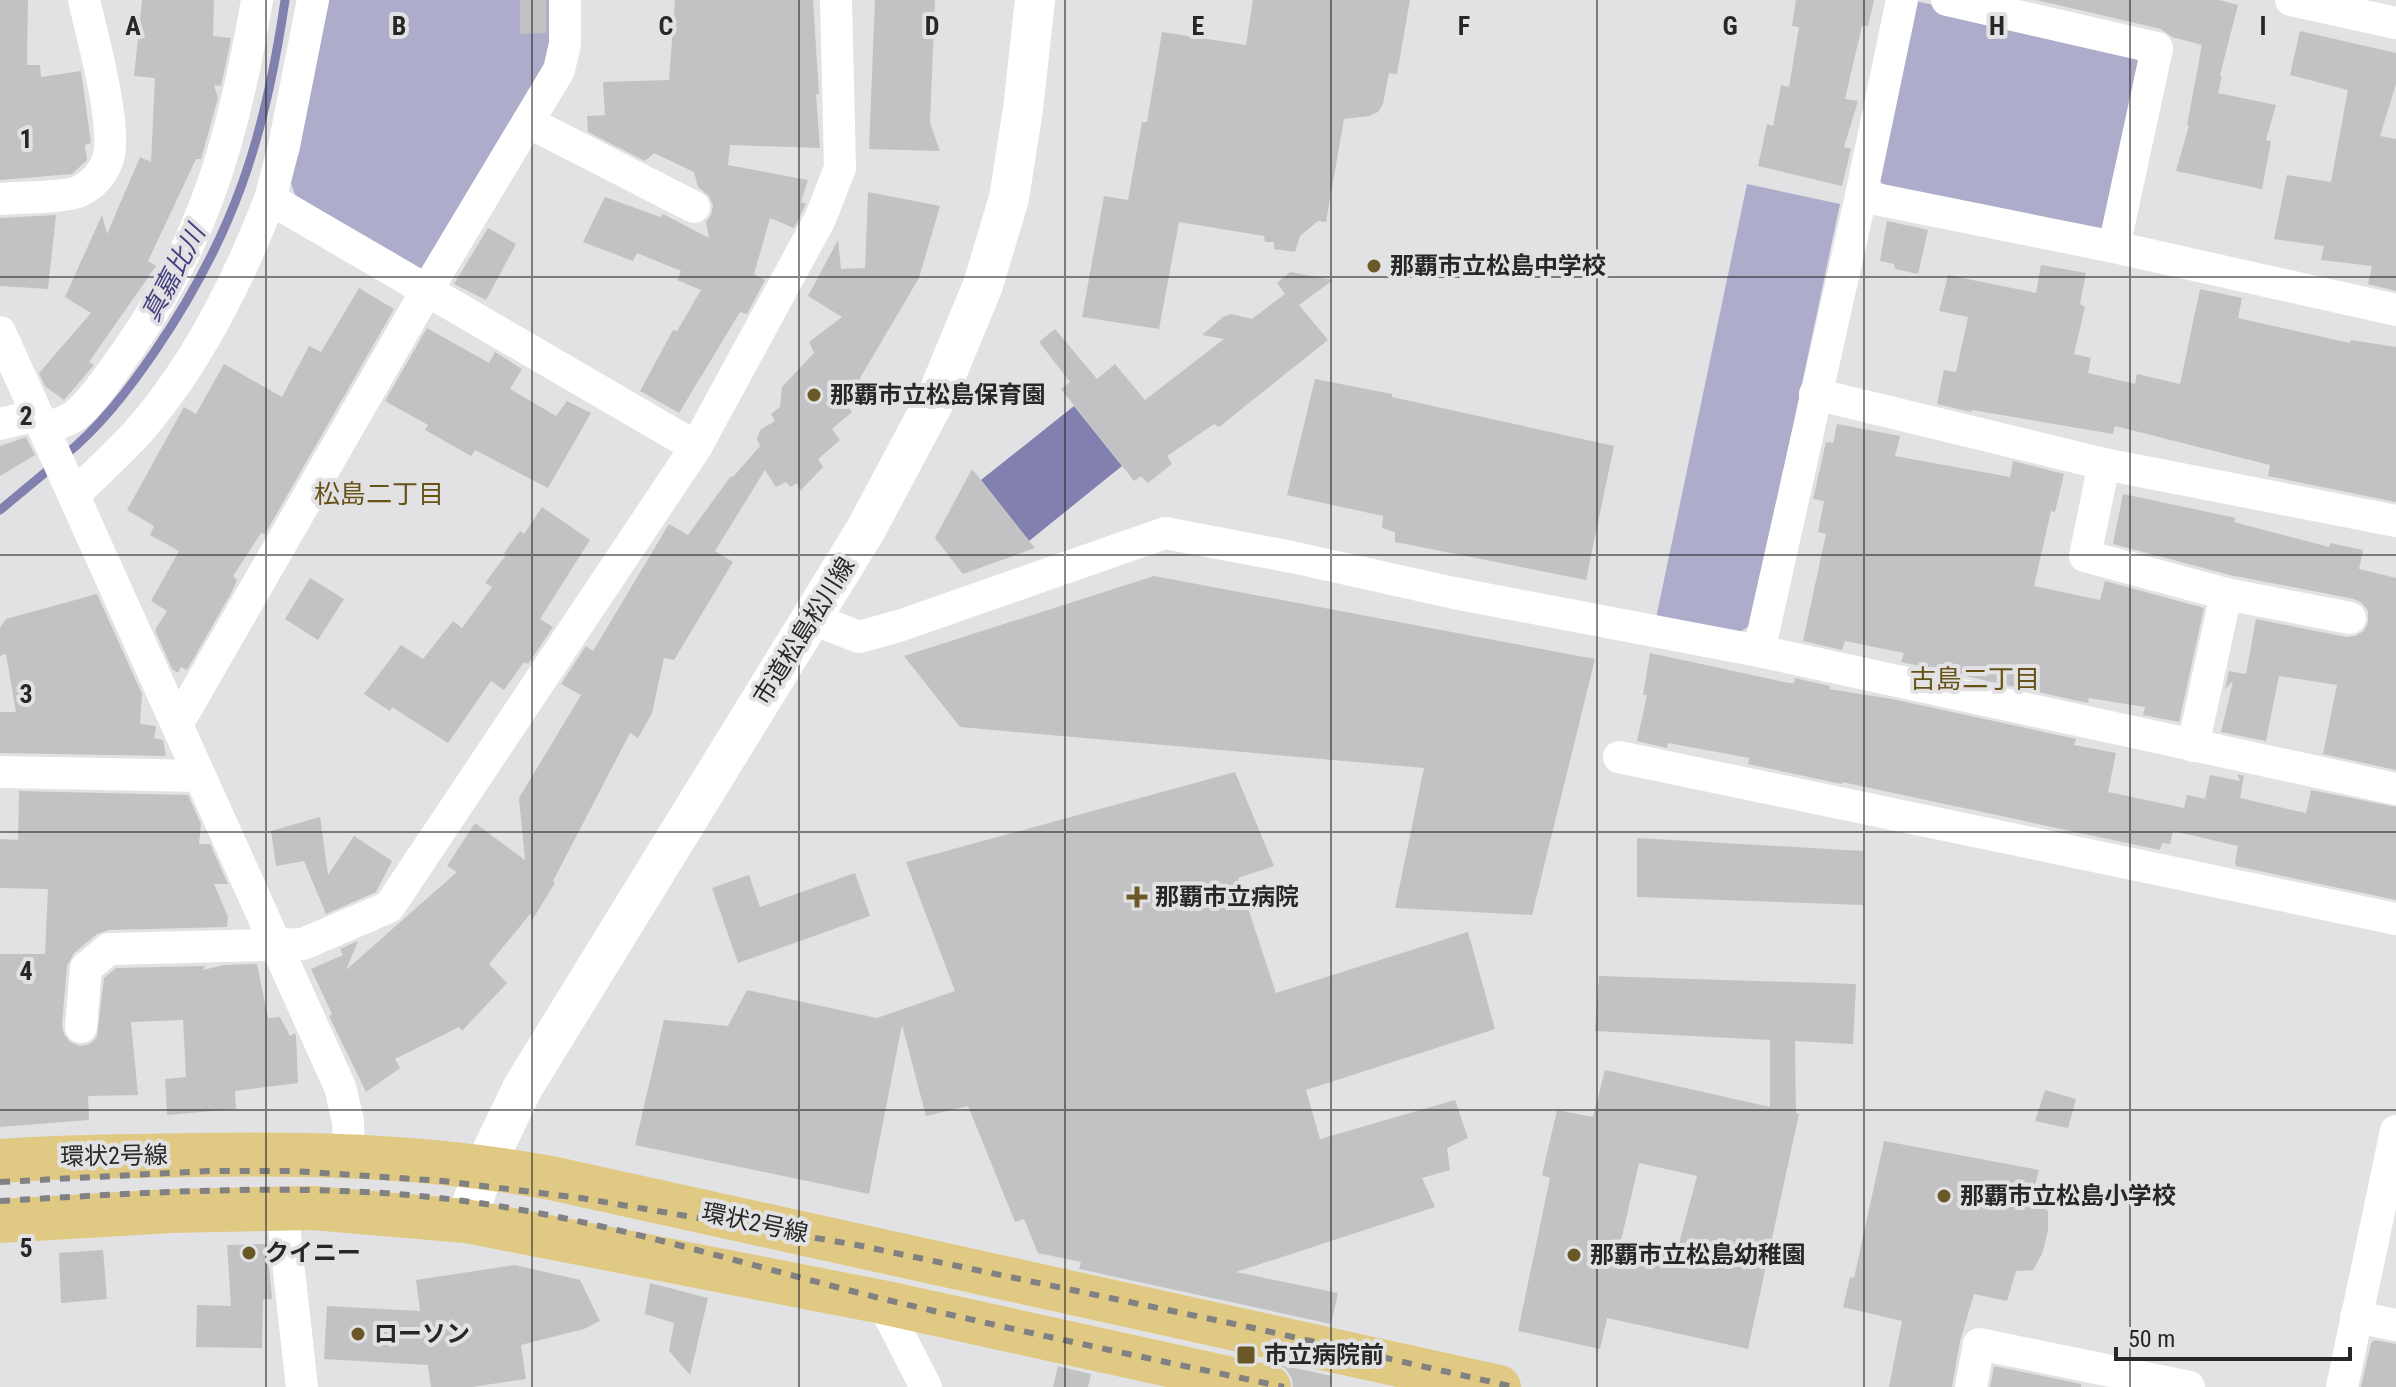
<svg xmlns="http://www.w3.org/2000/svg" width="2396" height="1387" viewBox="0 0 2396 1387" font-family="'Roboto Condensed','Noto Sans JP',sans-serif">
<rect width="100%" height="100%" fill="#e2e2e5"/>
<g fill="#adadcb">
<path d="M329,0H555L556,51L426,264L420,269L295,195L291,183Z"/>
<path d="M1911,0L2145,51L2107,234L1893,197L1874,173Z"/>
<path d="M1747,184L1840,204L1751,625L1730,638L1655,623Z"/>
</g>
<path fill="#8180af" d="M1074,406L1122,466L1029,541L981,480Z"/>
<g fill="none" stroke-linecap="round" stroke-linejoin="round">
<g stroke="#8180af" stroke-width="9">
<path d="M64,456C100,427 129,389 155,351C234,235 265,138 285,0"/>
<path d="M0,510L53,466"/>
</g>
</g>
<g fill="#c2c2c5" fill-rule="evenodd">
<path d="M0,0H28L27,65H40L41,77L81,71L91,143L85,145L87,160L72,174L0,180Z"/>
<path d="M142,0H214L213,36L231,38L230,44L221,86L214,85L218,98L201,159H196L148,261L156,266L89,362L94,365L64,400L45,386L39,373L91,313L65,297L102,215L107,234L140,157L151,162L155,78L134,76Z"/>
<path d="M520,0H546V33L520,34Z"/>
<path d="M675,0H813L819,94H816L820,148L730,145L728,165L808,180L801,202L806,204L794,228L770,218L754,274L765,280L747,314L740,312L679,413L640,391L673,330L677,331L701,290L677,280L681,271L637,253L633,261L583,242L605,197L660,217L663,214L709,238L706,222L711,215L713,205L709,196L698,187L694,172L654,153L645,161L588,132L587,116L605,115L603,82L669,80Z"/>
<path d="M875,0H935L930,123L940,151L869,149Z"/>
<path d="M1253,0H1410L1397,74L1389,73L1383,104L1378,112L1369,116L1344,119L1326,222L1318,221L1300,236L1295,252L1274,249V242H1265L1264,236L1179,222L1159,329L1082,317L1104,196L1128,200L1142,122H1147L1162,32L1246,45Z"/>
<path d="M1796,0H1874L1868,26H1862L1845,99L1858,101L1844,147L1851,149L1842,186L1758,166L1767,124L1773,126L1781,85L1789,87L1799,27L1792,26Z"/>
<path d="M2036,0H2219L2238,5L2220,75L2222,76L2218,93L2276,105L2266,140L2271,141L2262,189L2176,171L2189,125H2187L2202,45L2172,37L2161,29Z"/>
<path d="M2300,31L2396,53V84L2380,136L2396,139V291L2368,284L2372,266L2321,260L2324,246L2274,239L2287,175L2331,182L2348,90L2290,75Z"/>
<path d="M868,192L940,206L919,278L860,378L862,387L857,392L858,396L847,405L852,412L832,429L840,440L818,459L823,467L800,491L797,483L790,487L786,482L776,487L765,470L715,551L733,562L674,660L664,658L652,713L638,738L630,733L553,881L555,883L531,922V913L489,964L507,983L462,1031L459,1027L395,1059L400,1068L366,1092L329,1016L332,1014L311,969L343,955L340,949L358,941L346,970L457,872L447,866L475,823L525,860L519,798L581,695L561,684L586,646L593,651L669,524L688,535L731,476L733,477L760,446L757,439L760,430L775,421L771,414L780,407L782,387L814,353L809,342L842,317L808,296L838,240L841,269L865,268Z"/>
<path d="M56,215L48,289L0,286V218Z"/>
<path d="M1887,221L1928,230L1918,274L1895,269L1894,264L1880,261Z"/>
<path d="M488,228L516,244L486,300L454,284Z"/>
<path d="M2041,265L2086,273L2080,304L2085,307L2074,354L2091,358L2088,373L2135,384L2137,374L2180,384L2200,289L2242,298L2238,318L2350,343L2351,340L2396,347V502L2268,476L2270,465L2115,426L2113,434L1972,410L1971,412L1937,404L1944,370L1956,372L1968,317L1939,311L1948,275L2036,293Z"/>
<path d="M1290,272L1333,280L1299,305L1328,340L1219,427L1214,424L1167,456L1172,464L1148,483L1141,476L1134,481L1061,389L1070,382L1039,342L1055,329L1097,379L1115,364L1145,400L1224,339L1202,335L1223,317L1231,314L1252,319L1285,294L1277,283Z"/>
<path d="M359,288L394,309L265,534L261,533L233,576L237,580L234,588L187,670L181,667L178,673L172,669L155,630L167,611L151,601L179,551L150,535L154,526L127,510L184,407L196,414L224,364L282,397L309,346L321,352Z"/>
<path d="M427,328L489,363L495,352L522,369L510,389L556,416L567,401L591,413L548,488L475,450L471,456L425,430L428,425L385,401Z"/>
<path d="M1315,379L1392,394V397L1614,446L1586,580L1395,542V532L1382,528L1383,516L1287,495Z"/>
<path d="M1837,424L1900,436L1895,456L2010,477L2013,461L2064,474L2055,512L2051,511L2034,586L2100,600L2105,581L2204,608L2179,722L2143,715L2145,707L2089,698L2088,703L1901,662L1904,653L1845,641L1842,650L1803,641L1826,534L1818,532L1824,501L1813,499L1826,442L1833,443Z"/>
<path d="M26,437L35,455L0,476V446Z"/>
<path d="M972,469L1035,548L963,574L935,538Z"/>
<path d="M2123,494L2236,518L2234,522L2329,547L2330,543L2363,550L2359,569L2396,578V770L2323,754L2337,685L2279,676L2266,741L2221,732L2233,681L2225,689L2229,671L2246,674L2256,619L2346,637L2355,636L2364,631L2368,622V611L2362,603L2354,599L2230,575L2113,544Z"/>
<path d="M542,507L590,540L540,619L553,627L528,664L524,662L504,690L491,681L448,743L392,707L390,711L364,694L401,645L423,659L453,621L462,628L492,587L485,583L506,555L504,553L520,531L524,534Z"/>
<path d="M1154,576L1595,659L1532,915L1395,908L1424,768L960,727L904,656Z"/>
<path d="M310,578L344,599L318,640L285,619Z"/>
<path d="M97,594L142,694L140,724L156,726L154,738L163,740L166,756L0,753V712H16L6,654L0,656V628L6,619Z"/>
<path d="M1650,653L1789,683H1794L1795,678L1830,686L1829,689L1892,699L2076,739L2074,745L2116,753L2108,792L2184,808L2187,795L2205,799L2210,775L2240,781L2237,774L2244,776L2240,798L2306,813L2311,790L2396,807V900L2236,866L2235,862L2238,846L2173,831L2170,844L2162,843L2160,850L1842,782V784L1748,764L1749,758L1668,743L1667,748L1637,741L1647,695H1643Z"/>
<path d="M1235,772L1274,866L1238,878L1276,993L1468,932L1495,1029L1306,1090L1320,1139L1455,1100L1468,1138L1447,1148L1450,1170L1422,1178L1435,1207L1236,1272L1338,1293L1331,1324L1079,1269L1081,1262L1038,1253L1024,1219L1015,1222L968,1106L926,1116L902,1025L869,1194L635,1145L664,1020L728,1026L747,990L877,1018L955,991L906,862Z"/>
<path d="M19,791L188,795L201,824L199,844H210L228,884H214L228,917L227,927L109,930L97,934L74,953L67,966L62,1025L64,1034L70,1042L80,1046L90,1044L97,1037L104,978L116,968L205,966L203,970L224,965L257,964L268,1018L280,1017L290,1036L295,1033L296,1036L298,1083L235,1091L236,1109L167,1115L165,1079L186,1077L183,1020L131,1022L138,1095L88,1096L89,1120L0,1127V954H45L48,889L0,888V839L18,840Z"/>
<path d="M320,817L328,875L354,836L392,861L376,892L326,914L304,861L276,866L271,831Z"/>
<path d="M1637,838L1863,851V905L1637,897Z"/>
<path d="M855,873L870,916L738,963L712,888L749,875L760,907Z"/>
<path d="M1599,976L1856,984L1853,1044L1795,1041L1796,1113L1799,1114L1748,1349L1607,1318L1600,1349L1518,1331L1550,1178L1542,1175L1557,1110L1593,1117L1605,1070L1770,1107V1040L1595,1031ZM1639,1163L1697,1176L1676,1255L1620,1245Z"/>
<path d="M2045,1090L2076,1099L2068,1128L2035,1121Z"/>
<path d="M1884,1141L2039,1170L2031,1200L2048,1211V1231L2042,1254L2033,1270L2016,1271L2007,1301L1974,1294L1960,1341L1952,1387H1889L1902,1321L1843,1307L1850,1277L1854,1278Z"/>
<path d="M267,1244L272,1299H263L262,1348L196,1347L197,1305L231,1306L227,1245Z"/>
<path d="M103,1250L107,1299L61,1303L59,1253Z"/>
<path d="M515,1265L580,1280L600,1321L584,1329L521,1345L526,1379L472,1387H431L428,1365L324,1359L327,1306L420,1311L416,1280Z"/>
<path d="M650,1283L708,1298L690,1375L669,1351L674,1323L645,1314Z"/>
<path d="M2375,1340L2396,1344V1387H2361L2371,1343Z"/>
<path d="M1276,1364L1332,1376L1330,1387H1293L1292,1379L1286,1369Z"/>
<path d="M1058,1366L1091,1374L1088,1387H1053Z"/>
<path d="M1994,1366L2081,1384V1387H1990Z"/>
</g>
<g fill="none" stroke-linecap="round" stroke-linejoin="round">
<g stroke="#fff" stroke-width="32">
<path d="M313,0L284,146L270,199L696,447"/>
<path d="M1947,0L2157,48L2114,247"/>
<path d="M2291,0L2396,23"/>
<path d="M528,122L694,207"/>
<path d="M1861,196L2114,247L2396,310"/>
<path d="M0,199C18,197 66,198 80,191C94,184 103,174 108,159C118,128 92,35 84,0"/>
<path d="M0,332L340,1087L348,1121L349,1155"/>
<path d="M1815,394L2104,464L2396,521"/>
<path d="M0,424L37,415"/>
<path d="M45,429C54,425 65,422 73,417C91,405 114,369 127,351C205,241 235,131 257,0"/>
<path d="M2104,464L2085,556L2226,594L2193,746"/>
<path d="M74,495C95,475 116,455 136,434C196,367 238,282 270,199"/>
<path d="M2226,594L2350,618"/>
<path d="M810,618L859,637L899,626L1165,533L1292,557L1454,593L1759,651L2396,789"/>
<path d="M1759,651L1861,196L1902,0"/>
<path d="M178,723L427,290L559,70L565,44V0"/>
<path d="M1619,757L2396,919"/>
<path d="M3,772L200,776"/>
<path d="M81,1027L86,968L109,949L303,944L389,907L696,447L820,219L840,168L836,0"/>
<path d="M282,1208L302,1387"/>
<path d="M882,1302L926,1387"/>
<path d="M2356,1317L2396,1325"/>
<path d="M1971,1387L1979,1344L2189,1387"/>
<path d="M2342,1387L2396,1131"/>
</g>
<path stroke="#fff" stroke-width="40" d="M466,1221L485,1166L523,1087L865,531L938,394L983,285L1009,198L1023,109L1035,0"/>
<g stroke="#e0ca83" stroke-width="44">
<path d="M0,1161C65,1156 129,1156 194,1155C319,1153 428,1156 551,1178L1499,1387"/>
<path d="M0,1221L171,1211L313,1208L466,1221L882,1302L1269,1387"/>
</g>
<g stroke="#818183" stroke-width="6" stroke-dasharray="10 10" stroke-linecap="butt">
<path d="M0,1182L208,1171H294L443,1181L581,1198L857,1245L1249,1327L1514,1387"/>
<path d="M0,1201C140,1193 280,1183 420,1196C583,1211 741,1265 900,1303C1027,1333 1156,1360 1284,1387"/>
</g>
</g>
<path fill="none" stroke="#272728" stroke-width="2" stroke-opacity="0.55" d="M266,0V1387M532,0V1387M799,0V1387M1065,0V1387M1331,0V1387M1597,0V1387M1864,0V1387M2130,0V1387M0,277H2396M0,555H2396M0,832H2396M0,1110H2396"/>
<g fill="#6a5826" stroke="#e2e2e5" stroke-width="3">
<circle cx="1374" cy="266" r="8"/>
<circle cx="814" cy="395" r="8"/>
<path d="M1133 885h8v8h8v8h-8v8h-8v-8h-8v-8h8z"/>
<circle cx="1944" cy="1196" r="8"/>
<circle cx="249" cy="1253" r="8"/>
<circle cx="1574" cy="1255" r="8"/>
<circle cx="358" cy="1334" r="8"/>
<rect x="1236" y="1345" width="20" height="20" rx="4"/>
</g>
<g text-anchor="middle" stroke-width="8" stroke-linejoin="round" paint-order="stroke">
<g font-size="24" font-weight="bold" fill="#272728" stroke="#e2e2e5" text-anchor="start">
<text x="1390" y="274">那覇市立松島中学校</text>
<text x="830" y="403">那覇市立松島保育園</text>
<text x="1155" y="905">那覇市立病院</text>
<text x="1960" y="1204">那覇市立松島小学校</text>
<text x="265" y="1261">クイニー</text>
<text x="1590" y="1263">那覇市立松島幼稚園</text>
<text x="374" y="1342">ローソン</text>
<text x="1264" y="1363">市立病院前</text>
</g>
<g font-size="24" fill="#272728" stroke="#e2e2e5">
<text transform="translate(804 631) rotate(-58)" y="8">市道松島松川線</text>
<text transform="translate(114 1156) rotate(-1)" y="8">環状2号線</text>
<text transform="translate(755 1223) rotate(12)" y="8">環状2号線</text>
</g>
<g font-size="26" font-style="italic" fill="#46417e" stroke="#e2e2e5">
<text transform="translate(173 273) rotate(-62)" y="9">真嘉比川</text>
</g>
<g font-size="26" fill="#675318" stroke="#e2e2e5">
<text x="379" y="503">松島二丁目</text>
<text x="1975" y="688">古島二丁目</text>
</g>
</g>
<g font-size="26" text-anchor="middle" font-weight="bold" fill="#272728" stroke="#e2e2e5" stroke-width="8" stroke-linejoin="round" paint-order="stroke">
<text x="133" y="35">A</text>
<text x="399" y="35">B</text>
<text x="666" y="35">C</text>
<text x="932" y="35">D</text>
<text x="1198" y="35">E</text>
<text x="1464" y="35">F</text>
<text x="1730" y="35">G</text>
<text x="1997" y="35">H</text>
<text x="2263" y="35">I</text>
<text x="26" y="148">1</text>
<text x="26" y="425">2</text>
<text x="26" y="703">3</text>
<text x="26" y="980">4</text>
<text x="26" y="1257">5</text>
</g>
<path d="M2116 1347v12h234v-12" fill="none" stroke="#272728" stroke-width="4"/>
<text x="2128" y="1347" font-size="24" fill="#272728" stroke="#e2e2e5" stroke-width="6" paint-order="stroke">50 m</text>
</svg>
